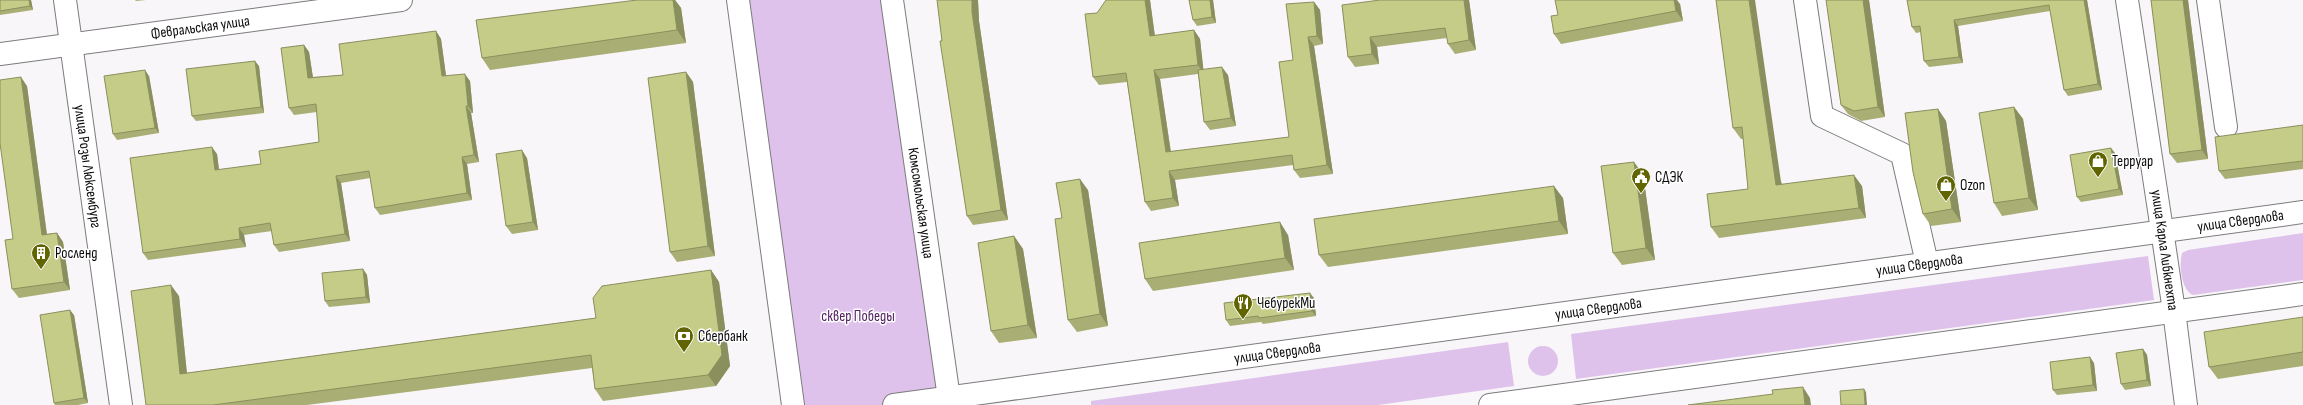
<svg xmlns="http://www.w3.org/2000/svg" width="2303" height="405" viewBox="0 0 2303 405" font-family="'Sofia Sans Condensed',sans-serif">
<rect width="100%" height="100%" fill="#f8f6f9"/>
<g fill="#dfc2eb">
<path d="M738,0H892L949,397L894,405H793Z"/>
<path d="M2303,233V280L2193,295C2181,290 2179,265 2182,253L2188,250Z"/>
<path d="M2148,256L2154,300L1576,379L1571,334Z"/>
<path d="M1508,342L1514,386L1378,405H1091V401Z"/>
<circle cx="1543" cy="361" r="15"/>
</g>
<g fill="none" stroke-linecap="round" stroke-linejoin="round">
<defs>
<g id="minor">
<path id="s1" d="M65,0L121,405"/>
<path d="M1805,0L1822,116L1902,154L1927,263"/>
<path d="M2127,0L2162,230"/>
<path d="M2208,0L2226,127"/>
<path id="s2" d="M0,54L401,0"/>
<path d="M2174,311L2186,405"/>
</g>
<g id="major">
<path d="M738,0L793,405"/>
<path id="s3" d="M892,0L950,405"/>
<path d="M2162,230L2174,311"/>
<path id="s4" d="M894,405L2303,212"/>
<path d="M1490,405L2303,294"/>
</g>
</defs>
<use href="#minor" stroke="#7c7b7d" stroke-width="24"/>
<use href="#major" stroke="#7c7b7d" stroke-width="24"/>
<use href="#minor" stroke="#fff" stroke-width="22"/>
<use href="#major" stroke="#fff" stroke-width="22"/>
</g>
<g fill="#a9af74">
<path d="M0,0H31L33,10L0,15Z"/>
<path d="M135,0H146L136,1Z"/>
<path d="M637,0H675L681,8L686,43L490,70L482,58Z"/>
<path d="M937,0H978L979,21L1008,220L973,225L967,216L942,41Z"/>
<path d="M1150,0L1155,36L1194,30L1200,39L1203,70L1228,75L1236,126L1210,130L1204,122L1198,74L1160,79L1171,152L1289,137L1293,60L1314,2L1320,10L1323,44L1314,46L1333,174L1300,178L1294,170L1293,165L1175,180L1179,206L1151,211L1145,202L1127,82L1099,85L1093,77L1097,13Z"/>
<path d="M1189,0H1213L1216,23L1197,26L1193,20Z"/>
<path d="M1469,0L1476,50L1455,54L1448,44L1447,38L1377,47L1379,64L1355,67L1348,57L1342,5Z"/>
<path d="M1716,0L1782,184L1862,186L1866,218L1719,238L1711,227L1748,189L1743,139H1741L1733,128Z"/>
<path d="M1826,0H1869L1885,117L1861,121L1848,114L1841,105Z"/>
<path d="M1907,0H2087L2102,90L2068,96L2064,90L2050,11L1958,26L1963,63L1929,67L1924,61L1921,32L1916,33L1912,27Z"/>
<path d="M2151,0H2188L2208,159L2177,163L2170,154Z"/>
<path d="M1680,4L1683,21L1561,44L1554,34Z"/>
<path d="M436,31L441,39L446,76L470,81L473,113H471L479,162L467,164L472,200L380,215L375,208L370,178L341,183L350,241L279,252L274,245L272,231L244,235L246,247L148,260L143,253L217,154L219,170L261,164L319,142L317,112L294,115L289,108L304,45L309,52L313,77L343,75Z"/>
<path d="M259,66L264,113L196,121L192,116Z"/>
<path d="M686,72L693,82L715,256L677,262L670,252Z"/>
<path d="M149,76L159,133L117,140L113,134Z"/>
<path d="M27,86L47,234L57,233L63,242L70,290L19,298L12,289L13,239Z"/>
<path d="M2014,107L2023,119L2038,210L2002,216L1994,203Z"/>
<path d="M1938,109L1946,121L1961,222L1931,226L1923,214Z"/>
<path d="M2303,125V169L2225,179L2219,171Z"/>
<path d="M2115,153L2123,195L2081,202L2077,197Z"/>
<path d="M527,158L538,230L512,234L506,226Z"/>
<path d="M1643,174L1655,260L1622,265L1613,253Z"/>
<path d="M1088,190L1108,326L1077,332L1068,320L1062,218Z"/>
<path d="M1563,198L1568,234L1328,267L1319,255Z"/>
<path d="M1288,235L1294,270L1153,291L1145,279Z"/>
<path d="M1014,236L1023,249L1037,338L999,343L991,331Z"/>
<path d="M363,269L367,275L370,303L329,307L325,301Z"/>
<path d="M711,270L719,282L730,366L716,386L603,401L595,389L592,368L307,405H146L179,296L187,373L596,318Z"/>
<path d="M1314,298L1316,316L1263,324L1261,322L1230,326L1226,320Z"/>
<path d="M74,315L88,403L78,405H55L54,403Z"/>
<path d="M2303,317V366L2218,379L2209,367Z"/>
<path d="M2143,349L2147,355L2151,386L2125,390L2121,384Z"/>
<path d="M2094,363L2097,391L2057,395L2053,390Z"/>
</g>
<g fill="#8a8f5e">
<path d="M29,0H31L33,10L30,6Z"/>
<path d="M673,0H675L681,8L686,43L677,30Z"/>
<path d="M972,0H978L979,21L1008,220L1001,210L972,12Z"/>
<path d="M1145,0H1150L1156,45L1150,36Z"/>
<path d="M1210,0H1213L1216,23L1212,17Z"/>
<path d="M1464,0H1469L1476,50L1469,40Z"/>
<path d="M1674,0H1677L1680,4L1683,21L1676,11Z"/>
<path d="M1749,0H1755L1783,196L1776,185Z"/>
<path d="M1863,0H1869L1885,117L1878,107Z"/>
<path d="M2084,0H2087L2102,90L2098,84Z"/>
<path d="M2183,0H2188L2208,159L2202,150Z"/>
<path d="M1314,2L1320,10L1323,44L1317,36Z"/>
<path d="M1954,20L1958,26L1963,63L1959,57Z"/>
<path d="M1194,30L1200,39L1204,74L1198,65Z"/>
<path d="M436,31L441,39L447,83L442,76Z"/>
<path d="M1308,37L1314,46L1333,174L1327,165Z"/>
<path d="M1370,37L1377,47L1379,64L1372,54Z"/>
<path d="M304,45L309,52L314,85L308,78Z"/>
<path d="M255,61L259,66L264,113L261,107Z"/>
<path d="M1222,67L1228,75L1236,126L1231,118Z"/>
<path d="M145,70L149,76L159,133L155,128Z"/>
<path d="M1154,70L1160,79L1172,161L1166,152Z"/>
<path d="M686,72L693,82L715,256L708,246Z"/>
<path d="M465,74L470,81L473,113L468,106Z"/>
<path d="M21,77L27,86L48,244L42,235Z"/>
<path d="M466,106L471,113L479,162L474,155Z"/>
<path d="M2014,107L2023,119L2038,210L2029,198Z"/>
<path d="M1938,109L1946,121L1961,222L1952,209Z"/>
<path d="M212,147L217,154L220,178L215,170Z"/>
<path d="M2111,148L2115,153L2123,195L2119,189Z"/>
<path d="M522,150L527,158L538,230L533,222Z"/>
<path d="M462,157L467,164L472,200L467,193Z"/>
<path d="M1634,162L1643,174L1655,260L1646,248Z"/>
<path d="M1169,171L1175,180L1179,206L1173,198Z"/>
<path d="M1854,175L1862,186L1866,218L1859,208Z"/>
<path d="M336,176L341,183L350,241L345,234Z"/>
<path d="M1080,179L1088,190L1108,326L1100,314Z"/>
<path d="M1554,186L1563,198L1568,234L1559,221Z"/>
<path d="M1280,222L1288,235L1294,270L1285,258Z"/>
<path d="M239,228L244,235L246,247L240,239Z"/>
<path d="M57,233L63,242L70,290L64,282Z"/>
<path d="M1014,236L1023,249L1037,338L1028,325Z"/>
<path d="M363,269L367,275L370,303L366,297Z"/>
<path d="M711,270L719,282L730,366L716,386L708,375Z"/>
<path d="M171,285L179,296L188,385L180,374Z"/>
<path d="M1310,293L1314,298L1316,316L1312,311Z"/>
<path d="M70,310L74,315L88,403L84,398Z"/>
<path d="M2143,349L2147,355L2151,386L2147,380Z"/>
<path d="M2090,357L2094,363L2097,391L2093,385Z"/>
<path d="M1803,387L1810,398L1811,405H1805Z"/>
<path d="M1864,389L1866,392L1867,405H1865Z"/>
</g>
<g fill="#c5cc87" stroke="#8a8f5e">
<path d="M0,0H29L30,6L0,11Z"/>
<path d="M637,0H673L677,30L482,58L476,20Z"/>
<path d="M937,0H972V12L1001,210L967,216L940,41H942Z"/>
<path d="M1106,0H1145L1150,36L1194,30L1198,65L1154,70L1166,152L1289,137L1279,62L1293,60L1286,4L1314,2L1317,36L1308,37L1327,165L1294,170L1292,155L1169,171L1173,198L1145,202L1126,73L1093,77L1085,14L1097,13Z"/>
<path d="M1189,0H1210L1212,17L1193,20Z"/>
<path d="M1380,0H1464L1469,40L1448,44L1445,28L1370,37L1372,54L1348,57L1342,5Z"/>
<path d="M1555,0H1674L1676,11L1554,34L1551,16L1558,15Z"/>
<path d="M1716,0H1749L1776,185L1854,175L1859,208L1711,227L1707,194L1748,189L1742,127L1733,128Z"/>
<path d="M1826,0H1863L1878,107L1854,111L1841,105Z"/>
<path d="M1907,0H2084L2098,84L2064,90L2049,5L1954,20L1959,57L1924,61L1920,26L1912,27Z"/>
<path d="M2151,0H2183L2202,150L2170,154Z"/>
<path d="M436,31L442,76L465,74L468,106H466L474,155L462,157L467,193L375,208L369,171L336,176L345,234L274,245L270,223L239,228L240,239L143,253L130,158L212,147L215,170L261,164L259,151L319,142L316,104L289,108L281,48L304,45L308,78L343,75L339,44Z"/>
<path d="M255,61L261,107L192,116L186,69Z"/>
<path d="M1222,67L1231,118L1204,122L1198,70Z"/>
<path d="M145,70L155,128L113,134L104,76Z"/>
<path d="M686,72L708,246L670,252L648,78Z"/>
<path d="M21,77L42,235L57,233L64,282L12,289L5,240L13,239L0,143V80Z"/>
<path d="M2014,107L2029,198L1994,203L1979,113Z"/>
<path d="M1938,109L1952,209L1923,214L1913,172L1905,113Z"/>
<path d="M2303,125V161L2219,171L2215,137Z"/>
<path d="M2111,148L2119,189L2077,197L2070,155Z"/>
<path d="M522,150L533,222L506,226L496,154Z"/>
<path d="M1634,162L1646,248L1613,253L1601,166Z"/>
<path d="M1080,179L1100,314L1068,320L1055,219L1062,218L1056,183Z"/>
<path d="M1554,186L1559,221L1319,255L1314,219Z"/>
<path d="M1280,222L1285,258L1145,279L1139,243Z"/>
<path d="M1014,236L1028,325L991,331L978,243Z"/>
<path d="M363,269L366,297L325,301L322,273Z"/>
<path d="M711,270L722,355L708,375L595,389L591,355L213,405H146L131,291L171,285L180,374L596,318L593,298L602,286Z"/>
<path d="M1310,293L1312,311L1259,318L1258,316L1226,320L1224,303Z"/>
<path d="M70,310L84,398L54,403L40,315Z"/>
<path d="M2303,317V352L2209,367L2204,332Z"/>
<path d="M2143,349L2147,380L2121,384L2116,353Z"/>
<path d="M2090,357L2093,385L2053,390L2050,362Z"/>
<path d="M1803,387L1805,405H1688L1773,394L1772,390Z"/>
<path d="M1864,389L1865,405H1841L1840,391Z"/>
</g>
<defs>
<symbol id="shop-pin" viewBox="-11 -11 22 30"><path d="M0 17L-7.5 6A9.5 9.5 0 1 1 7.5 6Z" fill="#606501" stroke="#fff"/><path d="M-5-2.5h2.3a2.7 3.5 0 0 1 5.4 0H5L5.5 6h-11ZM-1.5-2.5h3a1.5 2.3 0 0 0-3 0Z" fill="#fff"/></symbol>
<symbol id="civic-pin" viewBox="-11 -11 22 30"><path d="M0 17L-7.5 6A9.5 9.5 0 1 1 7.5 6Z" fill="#606501" stroke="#fff"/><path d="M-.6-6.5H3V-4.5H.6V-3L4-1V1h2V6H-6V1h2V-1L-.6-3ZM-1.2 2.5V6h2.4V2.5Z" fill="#fff"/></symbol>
<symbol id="building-pin" viewBox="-11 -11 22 30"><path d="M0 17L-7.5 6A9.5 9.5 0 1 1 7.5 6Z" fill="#606501" stroke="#fff"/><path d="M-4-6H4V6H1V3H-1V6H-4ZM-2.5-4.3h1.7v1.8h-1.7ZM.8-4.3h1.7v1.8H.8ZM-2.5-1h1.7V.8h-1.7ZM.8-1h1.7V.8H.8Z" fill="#fff"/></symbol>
<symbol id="restaurant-pin" viewBox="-11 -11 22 30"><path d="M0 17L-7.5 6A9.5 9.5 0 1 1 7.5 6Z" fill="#606501" stroke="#fff"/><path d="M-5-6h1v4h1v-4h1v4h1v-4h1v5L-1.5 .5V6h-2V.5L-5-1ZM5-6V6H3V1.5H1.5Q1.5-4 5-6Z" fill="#fff"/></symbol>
<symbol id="bank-pin" viewBox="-11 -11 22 30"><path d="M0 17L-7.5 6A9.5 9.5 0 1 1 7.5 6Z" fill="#606501" stroke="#fff"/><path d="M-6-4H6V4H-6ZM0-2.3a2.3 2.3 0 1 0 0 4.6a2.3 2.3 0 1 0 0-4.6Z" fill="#fff"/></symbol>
</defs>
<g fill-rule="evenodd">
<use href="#shop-pin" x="2087" y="150" width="22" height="30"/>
<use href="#civic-pin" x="1630" y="166" width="22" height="30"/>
<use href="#shop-pin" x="1935" y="174" width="22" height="30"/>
<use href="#building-pin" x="30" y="242" width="22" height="30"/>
<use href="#restaurant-pin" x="1232" y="292" width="22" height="30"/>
<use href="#bank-pin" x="673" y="325" width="22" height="30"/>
</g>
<g text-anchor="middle" stroke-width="3" stroke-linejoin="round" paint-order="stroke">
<g font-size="15" fill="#0c0b0c" stroke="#fff">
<text dy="5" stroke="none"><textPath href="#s2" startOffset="202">Февральская улица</textPath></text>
<text dy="5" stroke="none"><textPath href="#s1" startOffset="168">улица Розы Люксембург</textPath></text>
<text dy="5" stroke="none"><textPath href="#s3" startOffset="205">Комсомольская улица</textPath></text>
<text dy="5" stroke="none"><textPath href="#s4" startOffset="1359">улица Свердлова</textPath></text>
<text transform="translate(2165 250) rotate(82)" y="5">улица Карла Либкнехта</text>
<text dy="5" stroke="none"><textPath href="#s4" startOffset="1035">улица Свердлова</textPath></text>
<text dy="5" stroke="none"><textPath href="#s4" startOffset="711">улица Свердлова</textPath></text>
<text dy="5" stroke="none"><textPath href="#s4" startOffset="387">улица Свердлова</textPath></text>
</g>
<g font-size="15" fill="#0c0b0c" stroke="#fff" text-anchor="start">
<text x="2112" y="166">Терруар</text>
<text x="1655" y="182">СДЭК</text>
<text x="1960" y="190">Ozon</text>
<text x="55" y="258">Росленд</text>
<text x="1257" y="308">ЧебурекМи</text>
<text x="698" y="341">Сбербанк</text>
</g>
<g font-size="15" fill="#522063" stroke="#fff">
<text x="858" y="321">сквер Победы</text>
</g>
</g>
</svg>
